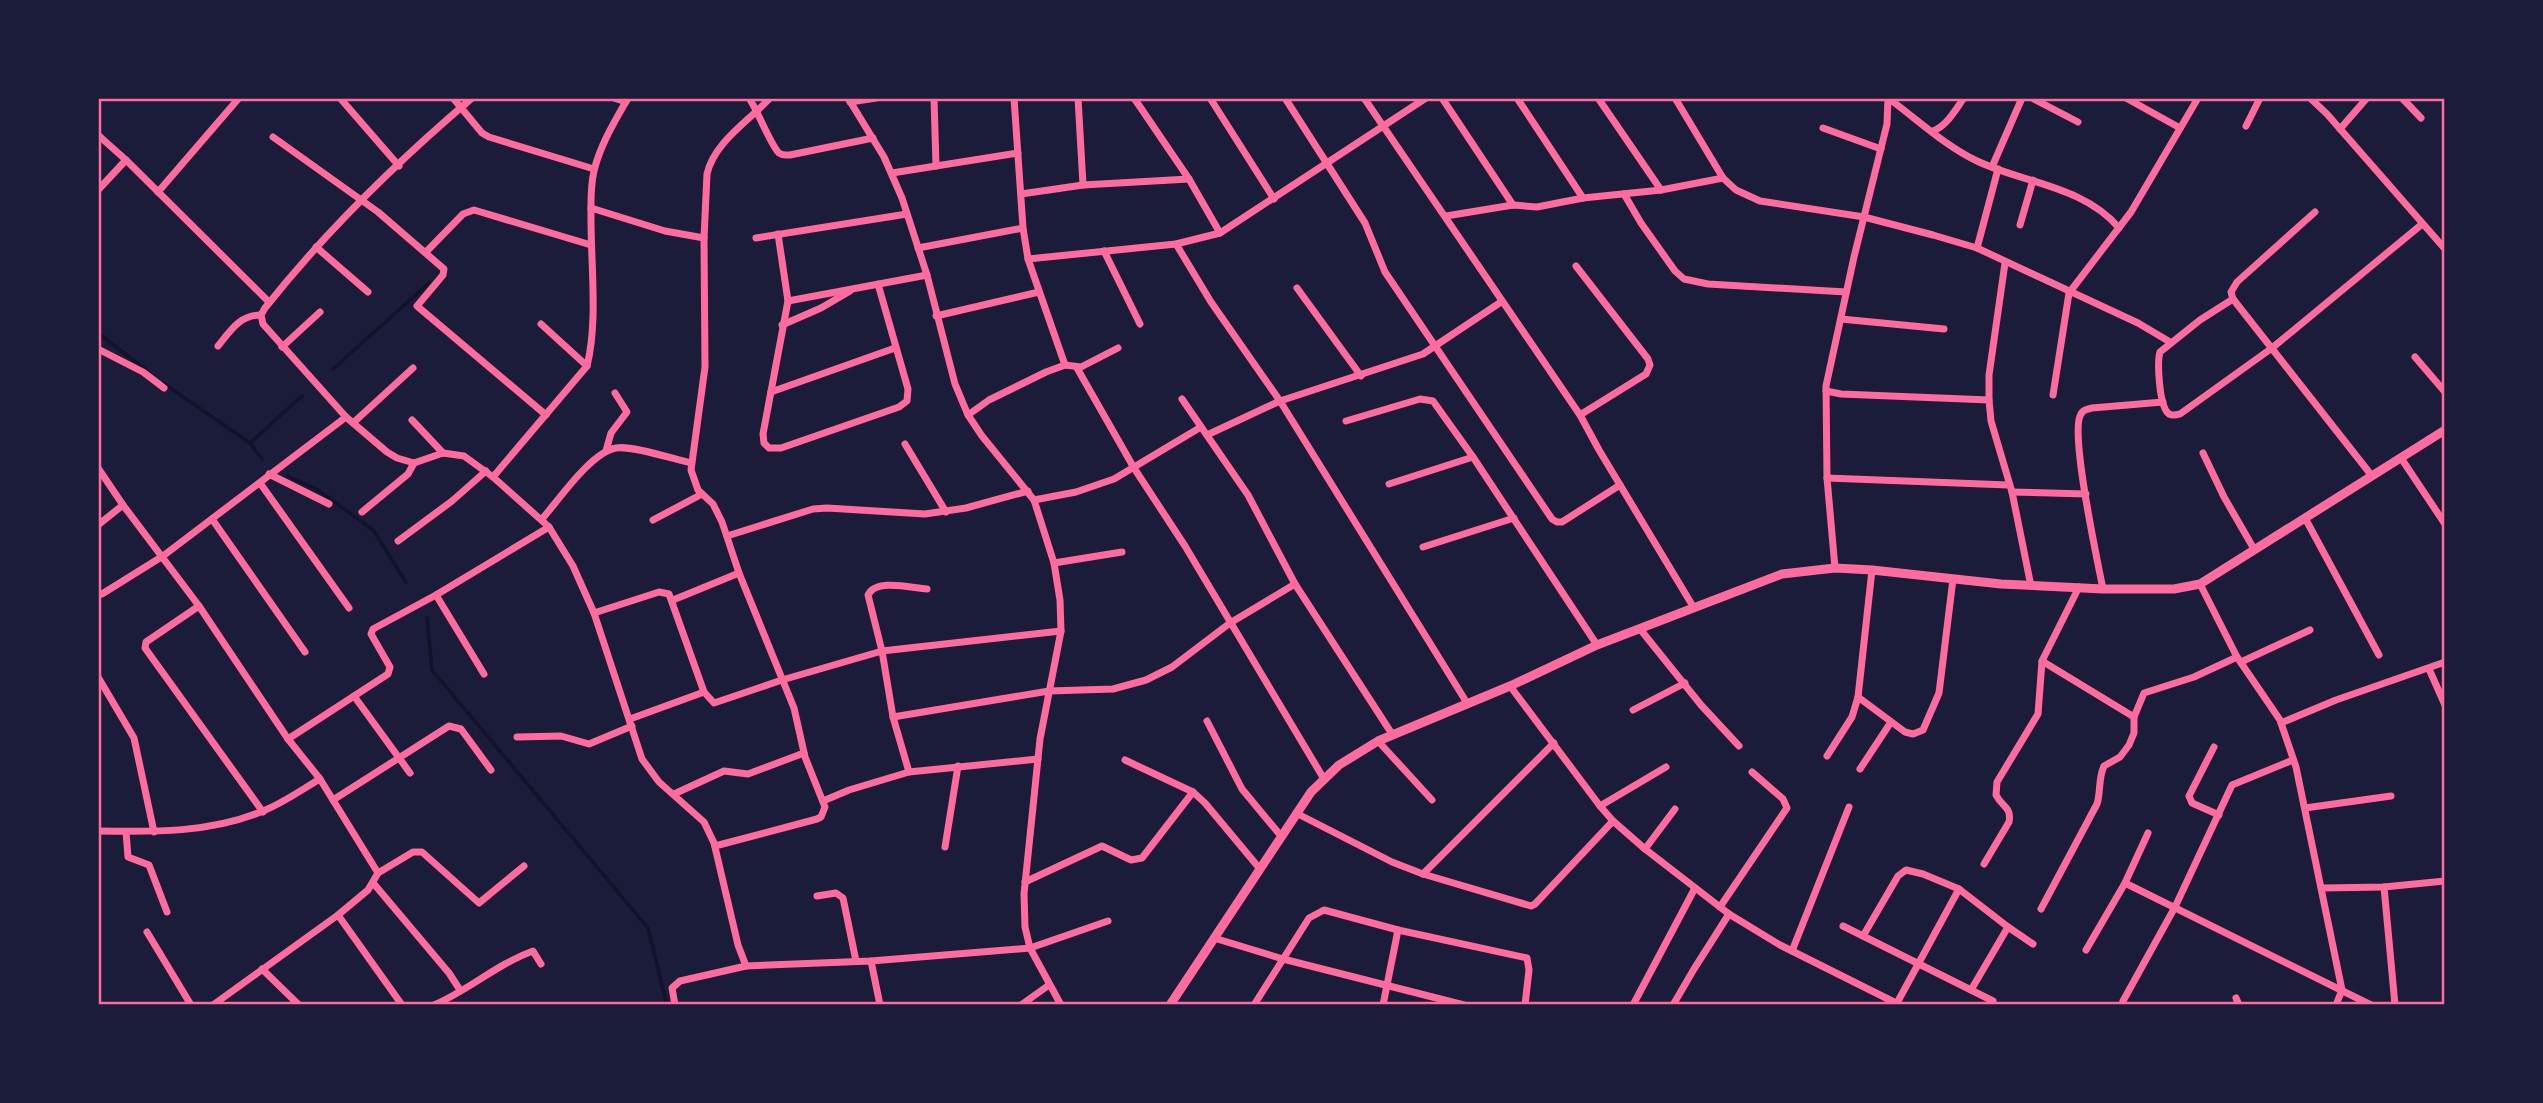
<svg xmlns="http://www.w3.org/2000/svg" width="2543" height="1103" viewBox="0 0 2543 1103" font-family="'Source Sans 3',sans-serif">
<rect width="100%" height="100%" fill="#1b1b3a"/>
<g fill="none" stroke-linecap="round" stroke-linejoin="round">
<g stroke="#12122b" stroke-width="3.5">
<path d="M98,333L146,370"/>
<path d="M333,369L429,283"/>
<path d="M163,383L250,443L262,459"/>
<path d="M250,443L302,396"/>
<path d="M288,476L318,490L373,530L406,582"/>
<path d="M427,618L432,670L648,928L667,1005"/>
</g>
<g stroke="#ff6b9d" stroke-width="7">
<path d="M340,98L399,166"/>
<path d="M453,98L482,133L489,137L594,169"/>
<path d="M472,98C398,161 326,231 265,308L261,315L263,324L346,417L387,452L397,458L414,463L443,453L464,456L493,477L549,527L573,566L594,613L642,759L659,782L704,822L714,843L738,945L746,966"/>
<path d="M614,98L626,102"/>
<path d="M749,98C758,111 771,146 779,153C783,156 785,155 790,155L873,138"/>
<path d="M848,98L884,157L902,198L927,275L955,384L968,415L982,436L1034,500L1054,563L1060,600L1061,631L1040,739L1024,894L1025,927L1030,948L1061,1005"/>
<path d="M934,98L936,166"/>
<path d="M1014,98L1023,228L1028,259L1065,365"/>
<path d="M1078,98L1083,185"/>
<path d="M1134,98L1189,179L1220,233"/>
<path d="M1210,98L1274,199"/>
<path d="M1285,98L1365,223L1385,272L1552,519L1557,522H1562L1620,485"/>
<path d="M1364,98L1580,415L1599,450L1694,608"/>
<path d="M1442,98L1513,205"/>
<path d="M1517,98L1583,198"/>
<path d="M1598,98L1661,190"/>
<path d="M1675,98L1723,178L1736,190L1760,201L1864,217L1933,235L1977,248L2138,323L2170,342"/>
<path d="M1888,98C1917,119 1945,146 1977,161C2023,183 2084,186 2119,228"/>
<path d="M2032,98L2078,122"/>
<path d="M2126,98L2180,128"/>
<path d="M2310,98L2327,114L2445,249"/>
<path d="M2402,98L2421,118"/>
<path d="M850,102L876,98"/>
<path d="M2246,126L2260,98"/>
<path d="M1823,128L1881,149"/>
<path d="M2340,129L2367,98"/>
<path d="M1933,131C1947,126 1955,110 1964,98"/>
<path d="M98,135L126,160L269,302"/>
<path d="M273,137L378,212L444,269L443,275L417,306L546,415"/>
<path d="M1992,167L2022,98"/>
<path d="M892,173L1018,153"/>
<path d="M98,190L126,160"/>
<path d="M158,192L239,98"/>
<path d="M1021,194L1083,185L1189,179"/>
<path d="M1624,194L1641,223L1675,271L1684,279L1708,284L1846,292"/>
<path d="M591,208L665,231L704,238"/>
<path d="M1446,216L1513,205L1537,207L1583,198L1661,190L1723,178"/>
<path d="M2020,225L2033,180"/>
<path d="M778,234L788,301L763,434L764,443L769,448H781L899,407L907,401L908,389L878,284"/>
<path d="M756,238L907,214"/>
<path d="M1176,244L1211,302L1280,401L1467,703"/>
<path d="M316,247L368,292"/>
<path d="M918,248L1018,229"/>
<path d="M1977,248L1998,169"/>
<path d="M1104,251L1140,324"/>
<path d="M426,252L463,214L474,210L591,245"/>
<path d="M1028,259L1176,244L1220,233L1426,98"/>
<path d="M2005,263L1989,375V400L1991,421L2012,492L2031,586"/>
<path d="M1576,266L1648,359L1650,365L1646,374L1580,415"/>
<path d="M1297,288L1361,376"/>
<path d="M2233,299L2200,320L2160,352C2157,362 2159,407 2169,414C2173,416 2176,415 2180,414L2272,348L2421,225"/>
<path d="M2233,299L2372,476"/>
<path d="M2233,299L2231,292L2237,282L2315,212"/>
<path d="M788,301L927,275"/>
<path d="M936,316L1039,292"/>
<path d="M1841,319L1944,329"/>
<path d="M541,324L587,366"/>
<path d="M782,325L821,308L850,291"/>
<path d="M218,346C231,330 240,315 261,315"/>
<path d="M282,347L320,312"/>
<path d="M98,349L143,372L164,388"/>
<path d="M2415,357L2445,392"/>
<path d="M1077,368L1134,468L1185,546L1324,779"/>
<path d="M1826,391L1841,394L1989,400"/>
<path d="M771,392L895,348"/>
<path d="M2053,395L2069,293L2131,212L2198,98"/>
<path d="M1182,399L1248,495L1295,584L1392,734"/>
<path d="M968,415L989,400L1046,372L1065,365L1081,367L1118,348"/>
<path d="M412,420L443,453"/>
<path d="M1346,421L1420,399L1433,401L1473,457L1597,645"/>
<path d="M353,423L413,368"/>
<path d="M1207,435L1280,401L1423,354L1501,302"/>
<path d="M905,444L946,512"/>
<path d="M606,451L611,433L627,412L615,393"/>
<path d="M2203,453L2224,497L2254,549"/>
<path d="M2401,458L2445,524"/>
<path d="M98,468L123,505L199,606L288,739L320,779L378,873L368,890L338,915L213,1005"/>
<path d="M269,474L329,504"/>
<path d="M493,477L587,366C598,322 591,266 591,220C591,203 590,188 594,171C600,145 615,121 628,98"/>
<path d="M1827,478L2008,485"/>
<path d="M260,483L349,608"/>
<path d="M1389,484L1473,457"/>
<path d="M2012,492L2086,494"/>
<path d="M1034,500L1076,492L1114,479L1201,427"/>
<path d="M362,512L408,474L414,463"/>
<path d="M2305,518L2379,655"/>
<path d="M212,519L305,652"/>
<path d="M542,519C558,501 591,452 616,448C631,445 673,459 691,463"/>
<path d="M653,520L702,494"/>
<path d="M98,525L123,505"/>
<path d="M727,536L813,509L827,508L925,514L966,508L1028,491"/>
<path d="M398,541L452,501L486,471"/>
<path d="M1423,547L1514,518"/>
<path d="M1054,563L1122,552"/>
<path d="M1835,568L1827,478L1826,386L1854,257L1887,124L1888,98"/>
<path d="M2200,584L2237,657L2280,720L2296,767L2342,990L2336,1005"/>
<path d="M2103,589C2097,559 2071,438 2080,416C2082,410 2087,409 2092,408L2163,402"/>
<path d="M102,594L163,556L346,417"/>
<path d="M436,595L484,674"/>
<path d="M673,600L739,573"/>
<path d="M199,606L146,642L145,648L263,812"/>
<path d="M594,613L659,592L669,594L704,692L714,703L782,680L882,651L1061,631"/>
<path d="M1640,629L1701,705L1739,746"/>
<path d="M2042,661L2134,717L2144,693L2194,677L2237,657"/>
<path d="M2241,662L2310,630"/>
<path d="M2429,669L2445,705"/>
<path d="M98,677L134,738L154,832"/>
<path d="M1510,686L1600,806L1613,821L1645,849L1729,914L1780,945L1900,1005"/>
<path d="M354,696L410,773"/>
<path d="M1858,697L1905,732L1913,734L1923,730L1939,693L1953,579"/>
<path d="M1633,710L1685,683"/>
<path d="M893,717L1049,691L1113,689L1146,680L1172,667L1230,623L1295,584"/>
<path d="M630,719L704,692"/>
<path d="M1207,721L1242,789L1281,836"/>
<path d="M2281,723L2336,700L2445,662"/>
<path d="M517,737L561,736L589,744L632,726"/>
<path d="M288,739L388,674L390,667L371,634L373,629L436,595L549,527"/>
<path d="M1378,741L1432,800"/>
<path d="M2214,747L2189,796L2192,803L2219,815"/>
<path d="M1827,756L1852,717L1858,697L1872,570"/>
<path d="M1125,760L1193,792L1205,803L1260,869"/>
<path d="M1860,769L1891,722"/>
<path d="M909,772L893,717L882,651L868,595C876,578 911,588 927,589"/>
<path d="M674,794L724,771L748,774L804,753"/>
<path d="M333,800L449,726L461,729L491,770"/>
<path d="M823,801L849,790L909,772L1038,759"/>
<path d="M1600,806L1666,767"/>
<path d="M2305,808L2391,796"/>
<path d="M1296,813L1392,862L1423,874L1531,906L1535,904L1613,821"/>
<path d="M98,831C154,832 211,833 263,811C283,803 301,790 320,779"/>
<path d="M126,832L128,857L149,865L167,912"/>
<path d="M715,846L817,819L821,817L825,807L805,757L794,708L739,573L722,522L713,504L698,490L691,470L705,367L704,238L707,174C714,142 749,121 770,98"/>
<path d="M945,847L958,766"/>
<path d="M1645,849L1675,809"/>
<path d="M1984,864L2009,822C2012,807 2002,807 1996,795L1997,782L2038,714L2042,661L2079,587"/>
<path d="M378,873L413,852H422L479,903L524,866"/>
<path d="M1423,874L1554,743"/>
<path d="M1025,882L1102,846L1131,860L1142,858L1193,792"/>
<path d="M2125,883L2371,1005"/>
<path d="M374,884L449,973L460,990"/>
<path d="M2384,887L2395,1005"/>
<path d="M2323,888L2384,887L2445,881"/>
<path d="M817,896L836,893L843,898L856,961"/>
<path d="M1720,907L1787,808L1783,799L1752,772"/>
<path d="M2041,909L2097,804C2101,791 2098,779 2104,766L2120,757L2129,745L2134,733V717"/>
<path d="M338,915L402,1005"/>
<path d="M1843,926L1993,1001"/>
<path d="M2008,927L2033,944"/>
<path d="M147,932L191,1005"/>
<path d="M1863,936L1898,876L1906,870L1923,874L1959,889L2008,927L1971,990"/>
<path d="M1214,938L1283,959L1464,1005"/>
<path d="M2086,950L2125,883L2148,833"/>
<path d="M1792,951L1849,807"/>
<path d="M871,961L880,1005"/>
<path d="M262,969L299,1005"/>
<path d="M2236,998L2239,1005"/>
<path d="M2123,1001L2175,907L2232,785L2293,760"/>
<path d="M1897,1003L1959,889"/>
<path d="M434,1005C469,990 497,964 533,951L541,964"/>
<path d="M675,1005L672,988L680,981L746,966L871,961L1030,948L1108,921"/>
<path d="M1021,1005L1049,985"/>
<path d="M1254,1005L1309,918L1324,910L1398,930L1527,958L1529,970L1525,1005"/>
<path d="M1383,1005L1398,930"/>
<path d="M1633,1005L1695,888"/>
<path d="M1673,1005L1694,969L1729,914"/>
<path d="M2444,1005H2445"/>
</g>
<path stroke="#ff6b9d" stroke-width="9" d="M1170,1005L1311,792L1339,765L1378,741L1510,686L1597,645L1782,574L1835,568L1872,570L2001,584L2103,589H2174L2200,584L2445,430"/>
</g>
<rect width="2543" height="1103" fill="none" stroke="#1b1b3a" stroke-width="200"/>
<rect x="100" y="100" width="2343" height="903" fill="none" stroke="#ff6b9d" stroke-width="2.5"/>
</svg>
